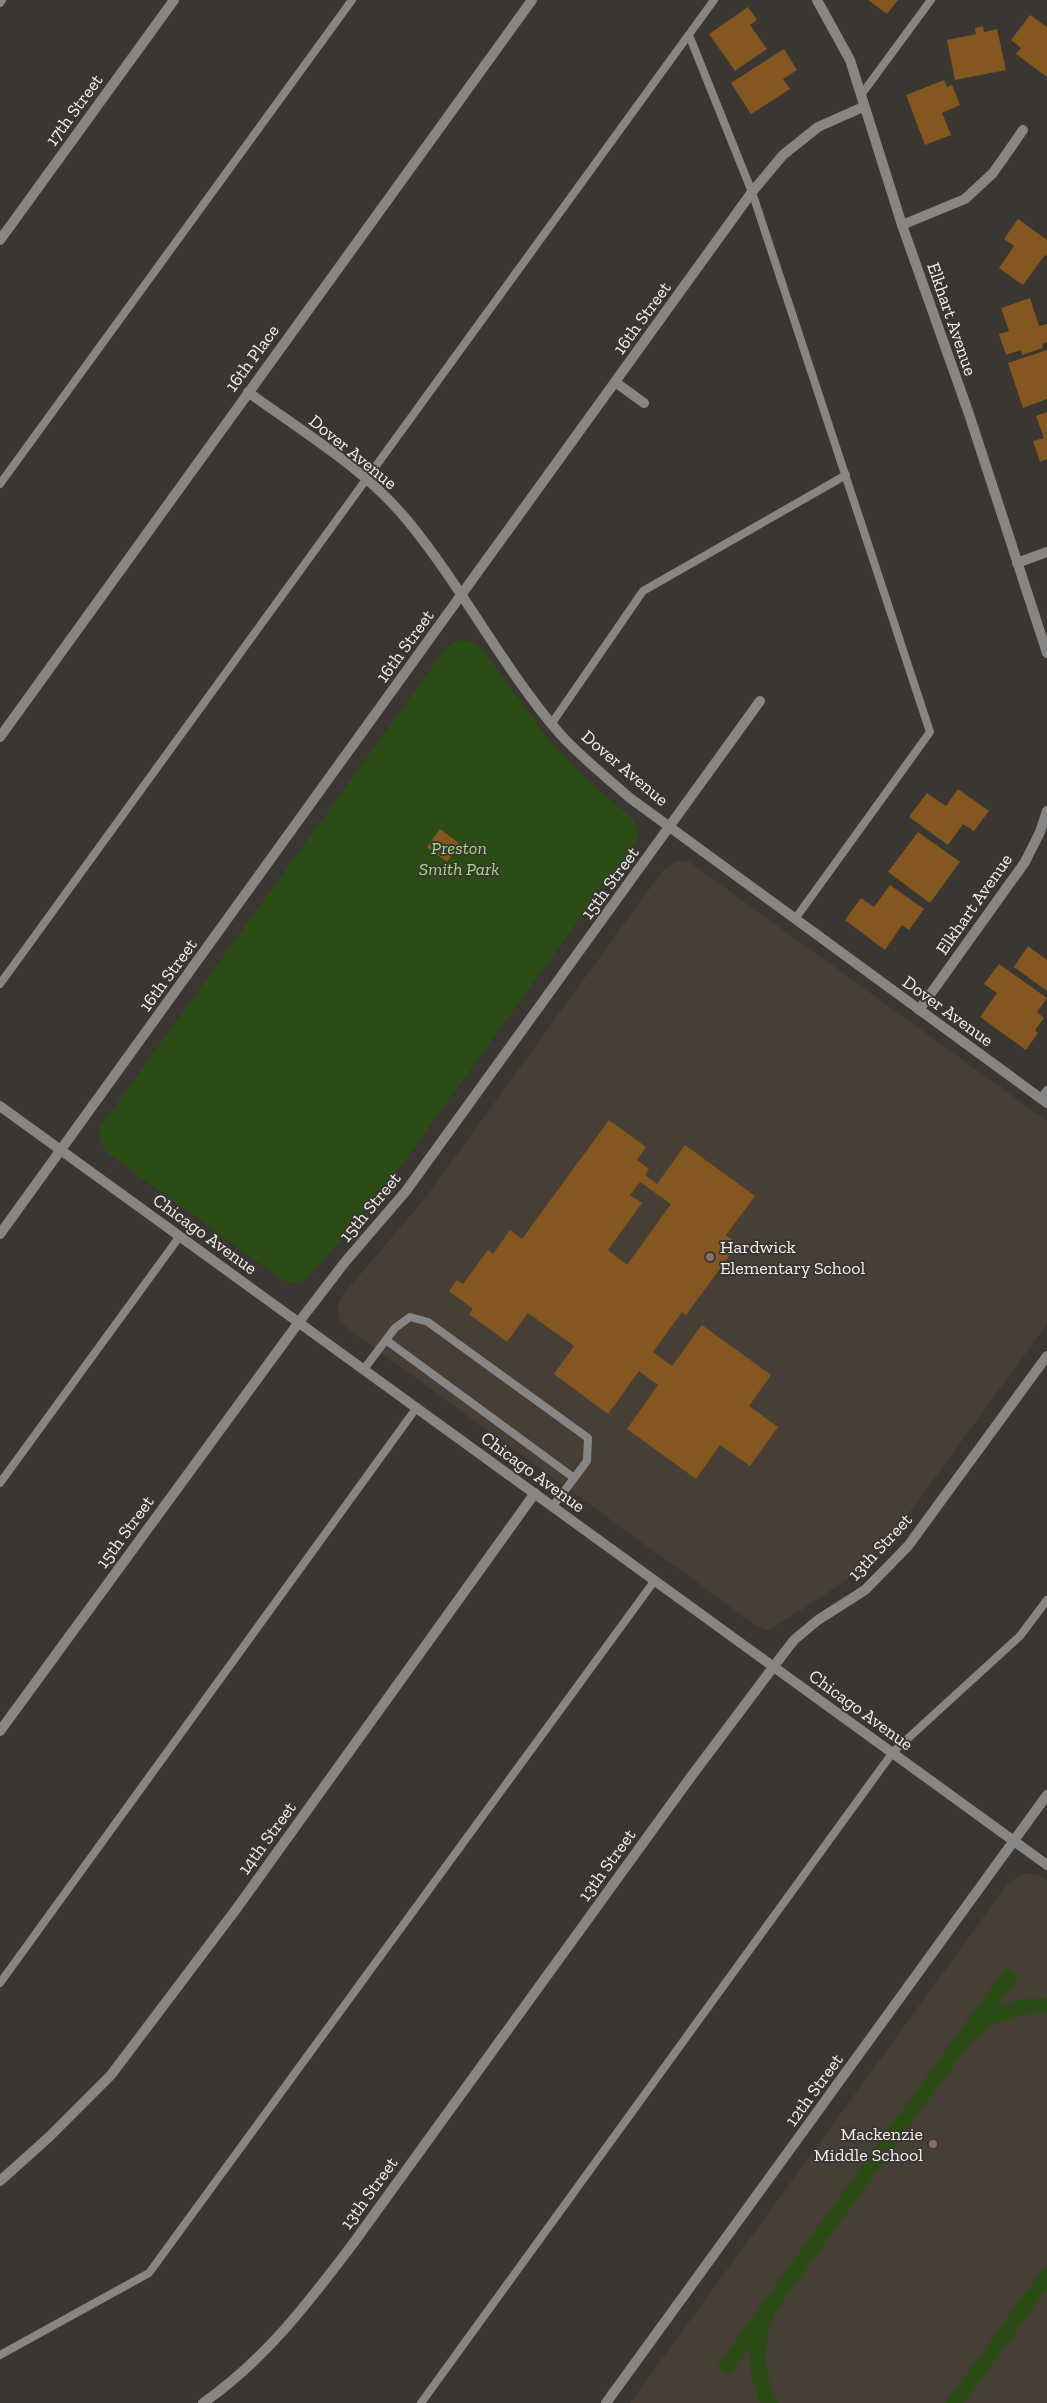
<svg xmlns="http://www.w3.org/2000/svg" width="1047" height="2403" viewBox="0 0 1047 2403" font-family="'Zilla Slab',serif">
<rect width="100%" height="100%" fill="#3a3632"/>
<g fill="#473f36">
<path d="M677,861L689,862L695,866L1047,1121V1324L891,1538L863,1567L841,1584L768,1631L757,1626L347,1328L340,1321L338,1314V1306L342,1296L426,1197L658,877L666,868Z"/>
<path d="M1027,1873L1038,1875L1047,1881V2403H630L1007,1885L1018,1876Z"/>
</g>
<g fill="#2b4d15">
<path d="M463,640L473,643L482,649L549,740L584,777L633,819L638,831L637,839L385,1188L306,1280L292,1283L284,1281L106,1152L99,1139L100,1127L446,648L453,643Z"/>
<path d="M1006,1967L1019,1976L997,2006L1024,1999L1047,1998V2013C1016,2013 987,2023 967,2047L776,2311C762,2342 762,2373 778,2403H760L751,2376L750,2347L728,2376L716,2367Z"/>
<path d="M1047,2263V2289L964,2403H945Z"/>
</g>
<g fill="#845720" fill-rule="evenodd">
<path d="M868,0H898L887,14Z"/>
<path d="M748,7L757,20L750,25L767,49L735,71L709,34Z"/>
<path d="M1030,15L1047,27V77L1016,54L1021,48L1011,40Z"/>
<path d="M983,26L984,32L997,29L1006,70L955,80L947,40L976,34L975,28Z"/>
<path d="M784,49L797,70L783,79L790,89L751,114L731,83Z"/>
<path d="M944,80L947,87L952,85L960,105L942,113L951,135L925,145L906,95Z"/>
<path d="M1018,219L1047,240V256L1045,255L1023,285L999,268L1014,246L1004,239Z"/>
<path d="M1030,298L1039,326L1047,324V342L1042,344L1043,348L1022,355L1021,350L1006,355L999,334L1009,331L1001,308Z"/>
<path d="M1047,350V399L1023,408L1008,363Z"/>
<path d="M1047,412V459L1040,462L1033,441L1044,438L1036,416Z"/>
<path d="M958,789L989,811L974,831L963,824L948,845L909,817L927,793L946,806Z"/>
<path d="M440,829L460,844L447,862L427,847Z"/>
<path d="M918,832L960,862L930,903L888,872Z"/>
<path d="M890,885L924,909L909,930L902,925L885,950L845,920L861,898L874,907Z"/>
<path d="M1028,946L1047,960V991L1014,967Z"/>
<path d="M999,964L1047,998L1037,1012L1044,1018L1035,1030L1038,1033L1026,1050L980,1017L997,993L984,984Z"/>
<path d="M609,1120L646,1147L637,1160L649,1169L645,1175L657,1184L685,1145L755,1196L726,1235L738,1244L686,1315L682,1312L653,1352L672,1366L702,1325L771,1375L749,1406L778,1427L750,1466L720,1445L696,1479L627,1429L658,1385L639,1371L608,1414L554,1374L574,1346L528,1313L507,1342L469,1314L473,1309L449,1291L457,1280L463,1284L488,1250L493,1254L510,1230L522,1239ZM640,1182L671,1204L627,1265L608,1250L642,1203L630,1195Z"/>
</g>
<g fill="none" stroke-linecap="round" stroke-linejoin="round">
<g stroke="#888585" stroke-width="8">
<path d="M0,3L2,0"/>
<path d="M689,35L752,192L930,732L795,919"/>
<path d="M861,95L931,0"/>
<path d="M0,484L352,0"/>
<path d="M552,723L643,591L846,475"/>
<path d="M0,984L714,0"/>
<path d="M1041,1098L1047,1090"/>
<path d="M386,1340L574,1478"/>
<path d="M364,1369L395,1328L410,1317L428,1322L588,1438L587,1461L553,1506"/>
<path d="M0,1483L180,1236"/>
<path d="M0,1983L417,1407"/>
<path d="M0,2355L149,2273L655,1580"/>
<path d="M421,2403L893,1752L1020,1636L1047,1600"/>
</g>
<g stroke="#888585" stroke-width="10">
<path d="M817,0L850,60L902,225L969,414L1047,653"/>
<path d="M902,225L965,199L993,173L1023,130"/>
<path d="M0,240L174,0"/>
<path d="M615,382L644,403"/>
<path d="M248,392C303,432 364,468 407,520C463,588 503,668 560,734C581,757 606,777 630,798L1047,1103"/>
<path d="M1017,563L1047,552"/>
<path d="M0,737L532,0"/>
<path d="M919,1010L1025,862L1040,832L1047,811"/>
<path d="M0,1234L752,192L783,155L818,127L863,107"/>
<path d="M774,1666L794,1640L818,1620L865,1590L908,1546L1047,1356"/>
<path d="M0,1731L299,1322L345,1262L406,1191L760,701"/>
<path d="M0,2181L49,2137L111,2075L237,1908L535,1493"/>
<path d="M606,2403L1047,1795"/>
</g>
<g stroke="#888585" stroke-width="10">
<path d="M0,1106L1047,1865"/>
<path d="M203,2403C264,2361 308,2303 352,2245L690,1778L774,1666"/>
</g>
</g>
<g fill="#8d6e63" stroke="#3a3632" stroke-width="2">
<circle cx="710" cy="1257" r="5"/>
<circle cx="933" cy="2144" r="5"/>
</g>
<g text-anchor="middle" stroke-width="4" stroke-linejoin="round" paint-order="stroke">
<g font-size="18" fill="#f3f1ee" stroke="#3a3632">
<text transform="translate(74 110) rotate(-54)" y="6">17th Street</text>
<text transform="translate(642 318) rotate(-54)" y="6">16th Street</text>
<text transform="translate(952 319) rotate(71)" y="6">Elkhart Avenue</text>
<text transform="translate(252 358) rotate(-54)" y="6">16th Place</text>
<text transform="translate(353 452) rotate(39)" y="6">Dover Avenue</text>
<text transform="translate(405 646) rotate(-54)" y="6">16th Street</text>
<text transform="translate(625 768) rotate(40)" y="6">Dover Avenue</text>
<text transform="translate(610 883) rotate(-54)" y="6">15th Street</text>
<text transform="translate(974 904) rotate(-55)" y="6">Elkhart Avenue</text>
<text transform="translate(168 975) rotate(-54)" y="6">16th Street</text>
<text transform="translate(948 1011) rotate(36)" y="6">Dover Avenue</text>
<text transform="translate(370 1207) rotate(-50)" y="6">15th Street</text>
<text transform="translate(205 1234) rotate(36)" y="6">Chicago Avenue</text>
<text transform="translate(533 1472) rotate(36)" y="6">Chicago Avenue</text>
<text transform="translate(125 1532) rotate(-54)" y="6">15th Street</text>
<text transform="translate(880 1547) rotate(-47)" y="6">13th Street</text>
<text transform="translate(861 1710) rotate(36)" y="6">Chicago Avenue</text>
<text transform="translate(267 1838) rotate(-54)" y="6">14th Street</text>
<text transform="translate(607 1865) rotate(-54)" y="6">13th Street</text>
<text transform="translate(814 2090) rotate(-54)" y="6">12th Street</text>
<text transform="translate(369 2193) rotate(-54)" y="6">13th Street</text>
</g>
<g font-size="18" font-style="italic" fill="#a0df7d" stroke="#3a3632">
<text x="459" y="854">Preston<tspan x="459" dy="21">Smith Park</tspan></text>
</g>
<g font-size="18" fill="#f3f1ee" stroke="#3a3632" text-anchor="start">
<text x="720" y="1253">Hardwick<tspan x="720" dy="21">Elementary School</tspan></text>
<text x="923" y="2140" text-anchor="end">Mackenzie<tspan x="923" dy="21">Middle School</tspan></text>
</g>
</g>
</svg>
